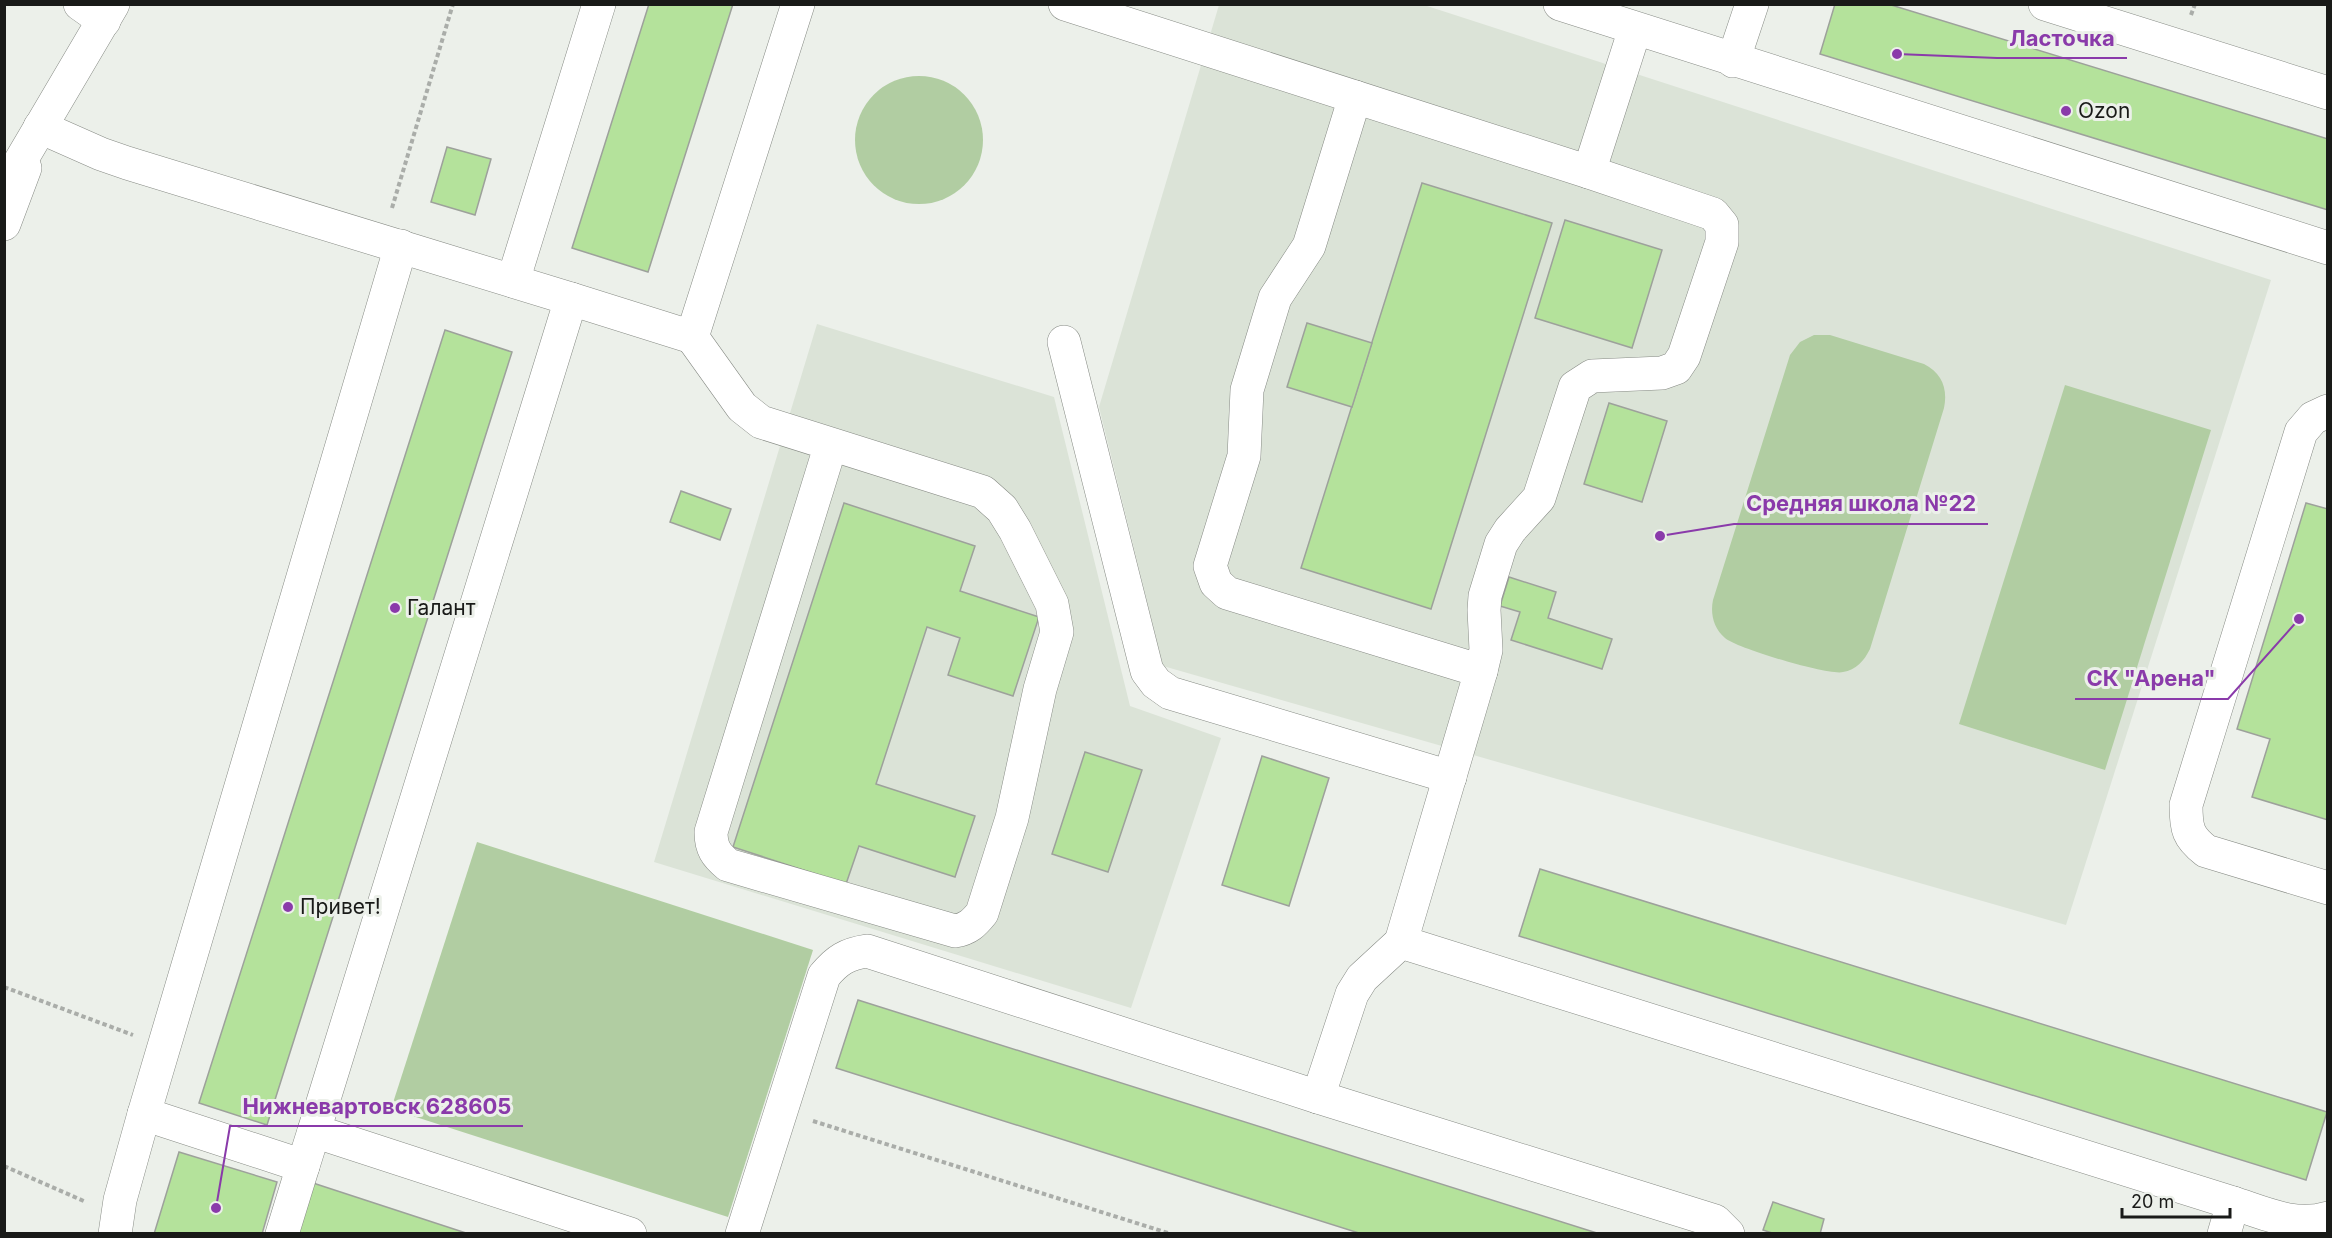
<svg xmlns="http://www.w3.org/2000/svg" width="2332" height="1238" viewBox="0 0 2332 1238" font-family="Inter,sans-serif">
<rect width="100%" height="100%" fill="#ecf0ea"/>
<g fill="#dbe3d7">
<path d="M1219,5H1424L2271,280L2066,925L1163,666L1099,407Z"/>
<path d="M817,324L1054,397L1130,706L1221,738L1131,1008L654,862Z"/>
</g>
<g fill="#b1cda2">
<circle cx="919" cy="140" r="64"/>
<path d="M1814,335H1830L1924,364C1942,373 1948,389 1944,408L1870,649C1864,661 1856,670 1843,672C1829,676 1736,648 1725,638C1714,629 1710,614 1713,600L1790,355L1800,342Z"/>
<path d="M2065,385L2211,430L2105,770L1959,724Z"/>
<path d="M477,842L813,950L728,1217L391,1109Z"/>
</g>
<g fill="#b4e29b" stroke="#9da19b" stroke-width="1.5">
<path d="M649,4H733L648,272L572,248Z"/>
<path d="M1835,4H1888L2328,139V210L1820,54Z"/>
<path d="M447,147L491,159L475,215L431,202Z"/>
<path d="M1422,183L1552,223L1431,609L1301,568Z"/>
<path d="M1565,220L1662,250L1632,348L1535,318Z"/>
<path d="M1307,323L1372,343L1352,407L1287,387Z"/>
<path d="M445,330L512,352L267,1125L199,1103Z"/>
<path d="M1609,403L1667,421L1642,502L1584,484Z"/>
<path d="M681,491L731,509L720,540L670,522Z"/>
<path d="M844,503L975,546L960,591L1039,617L1013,696L948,675L960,638L927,627L876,784L975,816L955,877L859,846L846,884L733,847Z"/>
<path d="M2306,503L2328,509V820L2252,797L2270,739L2237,729Z"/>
<path d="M1509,577L1556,592L1548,618L1612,639L1602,669L1511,640L1520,612L1500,606Z"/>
<path d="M1085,752L1142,770L1108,872L1052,854Z"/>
<path d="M1262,756L1329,778L1289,906L1222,885Z"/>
<path d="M1540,869L2327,1112L2306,1180L1519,936Z"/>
<path d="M858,1000L1600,1234H1362L836,1068Z"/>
<path d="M179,1152L277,1182L262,1234H154Z"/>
<path d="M313,1183L469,1234H297Z"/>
<path d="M1773,1202L1824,1219L1820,1234H1775L1763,1230Z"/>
</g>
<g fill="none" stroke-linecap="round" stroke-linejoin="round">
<defs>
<g id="minor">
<path d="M80,4L104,21"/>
<path d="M1065,4L1589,172L1713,214L1722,225V242L1684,356L1676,368L1662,373L1592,376L1575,387L1539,498L1510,530L1501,544L1485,596L1484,610L1486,650L1481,671"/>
<path d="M1560,4L2328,248"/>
<path d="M2045,4L2328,93"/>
<path d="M1733,61L1752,4"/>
<path d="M1355,97L1309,246L1275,298L1247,390L1244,456L1210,566L1216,583L1227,593L1481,671L1401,942"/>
<path d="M40,127L101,154L127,163L571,299L314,1131L630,1234"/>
<path d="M1589,172L1635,29"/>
<path d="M513,281L599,4"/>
<path d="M571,299L692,337L798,4"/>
<path d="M692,337L742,407L761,422L983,492L1002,509L1015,530L1052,604L1057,632L1040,689L1012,818L982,913C974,923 968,929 955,931L728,865C716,855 711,848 711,832L831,444"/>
<path d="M1064,342L1147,671L1156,683L1170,693L1450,777"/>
<path d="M2328,411L2313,418L2301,432L2186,805C2186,829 2188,837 2206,851L2328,888"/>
<path d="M1318,1097L1352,994L1362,978L1401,942L2233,1203"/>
<path d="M144,1114L303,1166L314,1131"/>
<path d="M115,1234L120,1200L144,1114L401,246"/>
<path d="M282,1234L303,1166"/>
<path d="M742,1234L824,976C837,960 847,954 867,951L1318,1097L1715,1221L1728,1234"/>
<path d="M2224,1234L2233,1203C2264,1213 2295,1228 2328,1218"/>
</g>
<g id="major">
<path d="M4,189L113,4"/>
<path d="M4,224L25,168"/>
</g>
</defs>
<use href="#minor" stroke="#878b85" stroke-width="34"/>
<use href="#major" stroke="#878b85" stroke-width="34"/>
<g stroke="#aaada9" stroke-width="4" stroke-dasharray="4.5 3" stroke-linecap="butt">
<path d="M2191,15L2195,4"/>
<path d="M392,208L453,4"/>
<path d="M4,987L133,1035"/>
<path d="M813,1121L1171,1234"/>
<path d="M4,1166L86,1202"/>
</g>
<use href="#minor" stroke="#fff" stroke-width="33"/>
<use href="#major" stroke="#fff" stroke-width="33"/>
</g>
<g fill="#8a3aaa" stroke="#ecf0ea" stroke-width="2">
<circle cx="2066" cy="111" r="6"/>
<circle cx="395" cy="608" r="6"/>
<circle cx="288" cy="907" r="6"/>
</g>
<g text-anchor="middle" stroke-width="6" stroke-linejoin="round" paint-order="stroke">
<g font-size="21" fill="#191a18" stroke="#ecf0ea" text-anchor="start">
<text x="2078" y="118">Ozon</text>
<text x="407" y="615">Галант</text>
<text x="300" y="914">Привет!</text>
</g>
</g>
<path fill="none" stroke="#8a3aaa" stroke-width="2" d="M1897 54L1997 58H2127M1660 536L1734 524H1988M2299 619L2228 699H2075M216 1208L230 1126H523"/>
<g fill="#8a3aaa" stroke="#ecf0ea" stroke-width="2">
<circle cx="1897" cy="54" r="6"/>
<circle cx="1660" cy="536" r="6"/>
<circle cx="2299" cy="619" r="6"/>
<circle cx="216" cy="1208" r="6"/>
</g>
<g font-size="22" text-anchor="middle" font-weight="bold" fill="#8a3aaa" stroke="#ecf0ea" stroke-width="6" stroke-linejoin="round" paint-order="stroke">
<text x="2062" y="46">Ласточка</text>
<text x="1861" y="511">Средняя школа №22</text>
<text x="2151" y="686">СК "Арена"</text>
<text x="377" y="1114">Нижневартовск 628605</text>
</g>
<rect width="2332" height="1238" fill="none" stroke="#191a18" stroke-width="12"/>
<path d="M2122 1208v9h108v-9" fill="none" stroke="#191a18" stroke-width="3"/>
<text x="2131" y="1208" font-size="18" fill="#191a18" stroke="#ecf0ea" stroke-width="4.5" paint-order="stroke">20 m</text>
</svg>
